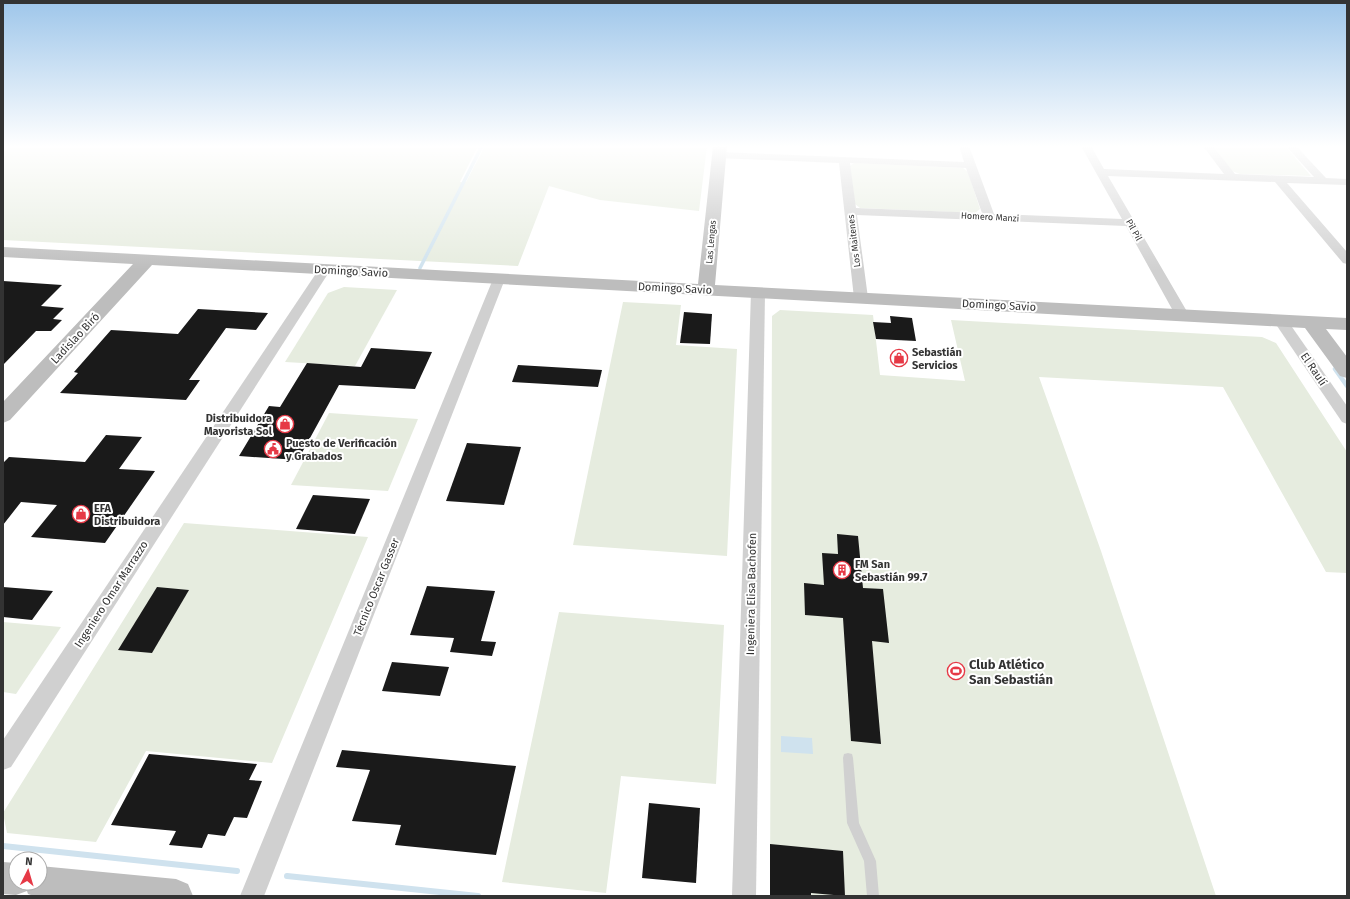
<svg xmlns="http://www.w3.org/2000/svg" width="1350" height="899" viewBox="0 0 1350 899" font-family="'Fira Sans',sans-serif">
<rect width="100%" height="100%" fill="#fff"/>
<g fill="#e6ecdf">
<path d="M12,146H478L460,182H466L485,146H707L699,211L600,200L549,186L518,266L3,240V152Z"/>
<path d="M1213,146H1285L1311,176L1240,174L1232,171Z"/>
<path d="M854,163L963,168L968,172L980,209L975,213L860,208L855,204L850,166Z"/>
<path d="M344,287L397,290L355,366L285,362L328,293Z"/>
<path d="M623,302L681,305L676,345L737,349L727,556L573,545Z"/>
<path d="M780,310L873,315L880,375L965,381L951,320L1262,337L1276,343L1347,452V573L1326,572L1223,387L1039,377L1101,551L1216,896H770L772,316Z"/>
<path d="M329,413L418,419L388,491L291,485Z"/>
<path d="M184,523L368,537L272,763L146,751L96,842L7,833L3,813Z"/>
<path d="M559,612L724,625L716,784L621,776L606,893L502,882Z"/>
<path d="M3,622L61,627L16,694L3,692Z"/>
</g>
<path fill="#cfe2ee" d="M781,736L812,738L813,754L781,752Z"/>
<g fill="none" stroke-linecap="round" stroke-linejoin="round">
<path stroke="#cfe2ee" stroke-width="3.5" d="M420,268L482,146"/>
<path stroke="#cfe2ee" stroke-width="4.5" d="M1335,369L1347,386"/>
<g stroke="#cfe2ee" stroke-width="6">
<path d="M3,846L237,871"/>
<path d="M287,876L478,896"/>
</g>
</g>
<g fill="#1a1a1a">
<path d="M3,281L62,285L41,306L64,308L53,319L62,320L51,331H36L3,365Z"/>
<path d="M198,309L268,313L256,330L226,328L189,380H200L186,400L60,393L78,373L74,372L111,330L178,334Z"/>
<path d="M684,312L712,314L710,344L680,343Z"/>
<path d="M890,316L912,318L916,341L876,339L873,322L891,323Z"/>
<path d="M371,348L432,352L415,389L339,385L298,460L239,456L269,406L280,407L307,363L361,367Z"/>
<path d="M518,365L602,370L598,387L512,382Z"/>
<path d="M106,435L142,437L119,469L155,471L105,543L31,537L57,505L21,502L3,525V463L9,457L85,462Z"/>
<path d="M467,443L521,447L504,505L446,501Z"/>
<path d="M313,495L370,499L355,534L296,529Z"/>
<path d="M837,534L858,536L863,588L883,589L889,643L872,641L881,744L851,741L843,618L805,615L804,583L824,585L822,553L838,554Z"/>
<path d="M427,586L495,591L481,641L496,642L492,656L450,652L454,638L410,635Z"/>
<path d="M3,587L53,591L32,620L3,617Z"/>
<path d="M157,587L189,590L152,653L118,650Z"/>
<path d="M392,662L449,667L440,696L382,691Z"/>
<path d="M342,750L516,766L496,855L395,845L401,825L352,821L370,770L336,767Z"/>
<path d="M149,754L257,764L249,780L262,781L247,818L234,817L225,836L208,834L202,848L169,845L176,831L111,825Z"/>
<path d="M649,803L700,808L696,883L642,878Z"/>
<path d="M770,844L843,851L845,896L811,893V896H770Z"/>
</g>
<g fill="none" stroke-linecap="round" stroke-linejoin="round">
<path fill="#d0d0d0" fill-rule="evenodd" d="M848,753L852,754L853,758L859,823L876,861L879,896H867L864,861L847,823L843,758L844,754Z"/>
<g fill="#d0d0d0" fill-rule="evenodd">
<path d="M959,146H969L994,214L1122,219L1081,146H1091L1104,169L1224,174L1203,146H1213L1235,174L1314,177L1286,146H1296L1326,178L1347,179V185L1287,183L1347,252V264L1343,263L1275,182L1108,176L1189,315L1187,318H1177L1126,226L857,215L868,298L866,301H856L854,298L839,163L719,158L714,155L719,152L964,162ZM850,163L966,168L982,213L856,208Z"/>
<path d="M325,265L331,269L11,767L3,770V740L319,269Z"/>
<path d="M499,275L505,279L264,896H240L493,279Z"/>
<path d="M758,288L763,289L765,292L756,896H732L751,292L753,289Z"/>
<path d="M1280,316L1285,317L1347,406V424L1342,422L1273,320L1275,317Z"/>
</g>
<g fill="#bdbdbd" fill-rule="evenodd">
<path d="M713,146H727L715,285L1347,318V330L1326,329L1347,357V378L1340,376L1305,328L152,265L10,420L3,423V402L133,264L3,257V247L698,284Z"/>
<path d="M3,862L16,863V883H40V866L176,879L188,884L193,896H34L28,894L27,891L16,895L3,894Z"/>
</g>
</g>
<linearGradient id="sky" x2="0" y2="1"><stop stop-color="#9ec6ea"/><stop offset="0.54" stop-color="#fff"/><stop offset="1" stop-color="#fff" stop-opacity="0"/></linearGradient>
<rect width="1350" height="271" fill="url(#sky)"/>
<defs>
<symbol id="shop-ring" viewBox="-11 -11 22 22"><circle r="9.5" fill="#fff" stroke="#e63946" stroke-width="1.5"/><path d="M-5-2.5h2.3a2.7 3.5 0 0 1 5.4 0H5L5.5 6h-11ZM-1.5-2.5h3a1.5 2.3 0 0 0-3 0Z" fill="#e63946"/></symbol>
<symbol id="civic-ring" viewBox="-11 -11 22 22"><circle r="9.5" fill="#fff" stroke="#e63946" stroke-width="1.5"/><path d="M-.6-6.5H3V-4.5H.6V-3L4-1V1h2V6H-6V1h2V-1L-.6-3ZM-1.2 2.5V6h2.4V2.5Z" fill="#e63946"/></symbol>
<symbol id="building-ring" viewBox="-11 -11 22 22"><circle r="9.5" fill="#fff" stroke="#e63946" stroke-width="1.5"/><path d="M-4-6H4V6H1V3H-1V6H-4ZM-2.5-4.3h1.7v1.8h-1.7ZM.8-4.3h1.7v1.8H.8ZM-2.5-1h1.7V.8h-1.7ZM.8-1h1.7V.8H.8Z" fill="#e63946"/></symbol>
<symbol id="stadium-ring" viewBox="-11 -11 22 22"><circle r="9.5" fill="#fff" stroke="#e63946" stroke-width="1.5"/><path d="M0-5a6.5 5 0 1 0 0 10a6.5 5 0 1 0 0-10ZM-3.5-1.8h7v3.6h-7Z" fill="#e63946"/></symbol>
</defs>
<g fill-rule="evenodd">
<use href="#shop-ring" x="889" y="348" width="20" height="20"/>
<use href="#shop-ring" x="275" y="414" width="20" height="20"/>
<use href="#civic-ring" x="263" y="439" width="20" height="20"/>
<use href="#shop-ring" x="71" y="504" width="20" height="20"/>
<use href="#building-ring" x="832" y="560" width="20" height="20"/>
<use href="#stadium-ring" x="946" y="661" width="20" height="20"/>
</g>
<g text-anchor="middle" stroke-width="4" stroke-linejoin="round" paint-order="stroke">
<g font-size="9" fill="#333" stroke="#fff">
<text transform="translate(990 217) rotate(3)" y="3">Homero Manzi</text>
<text transform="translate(1134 230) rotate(61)" y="3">Pil Pil</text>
<text transform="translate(854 241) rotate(-97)" y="3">Los Maitenes</text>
<text transform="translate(711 242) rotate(-85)" y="3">Las Lengas</text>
</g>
<g font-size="11" fill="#333" stroke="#fff">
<text transform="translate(351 271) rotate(3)" y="4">Domingo Savio</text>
<text transform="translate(675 288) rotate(3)" y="4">Domingo Savio</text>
<text transform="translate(999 305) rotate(3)" y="4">Domingo Savio</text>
<text transform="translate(75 338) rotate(-47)" y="4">Ladislao Biró</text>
<text transform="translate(1314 369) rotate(56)" y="4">El Raulí</text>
<text transform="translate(376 587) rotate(-68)" y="4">Técnico Oscar Gasser</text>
<text transform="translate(111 594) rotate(-57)" y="4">Ingeniero Omar Marrazzo</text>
<text transform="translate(751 594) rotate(-89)" y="4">Ingeniera Elisa Bachofen</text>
</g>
<g font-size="11" font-weight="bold" fill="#333" stroke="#fff" text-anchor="start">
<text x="912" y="356">Sebastián<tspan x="912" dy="13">Servicios</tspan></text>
<text x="272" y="422" text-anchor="end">Distribuidora<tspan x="272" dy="13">Mayorista Sol</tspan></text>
<text x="286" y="447">Puesto de Verificación<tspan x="286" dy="13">y Grabados</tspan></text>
<text x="94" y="512">EFA<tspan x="94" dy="13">Distribuidora</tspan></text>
<text x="855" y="568">FM San<tspan x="855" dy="13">Sebastián 99.7</tspan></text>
</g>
<g font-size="13" font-weight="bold" fill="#333" stroke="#fff" text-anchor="start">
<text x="969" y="669">Club Atlético<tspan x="969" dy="15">San Sebastián</tspan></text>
</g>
</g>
<rect width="1350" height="899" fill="none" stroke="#333333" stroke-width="8"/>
<g transform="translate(28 871) rotate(5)"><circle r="19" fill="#ffffff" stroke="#adadad"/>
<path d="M0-3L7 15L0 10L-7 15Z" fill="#e63946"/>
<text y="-6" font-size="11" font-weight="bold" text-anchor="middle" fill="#333333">N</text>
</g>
</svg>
